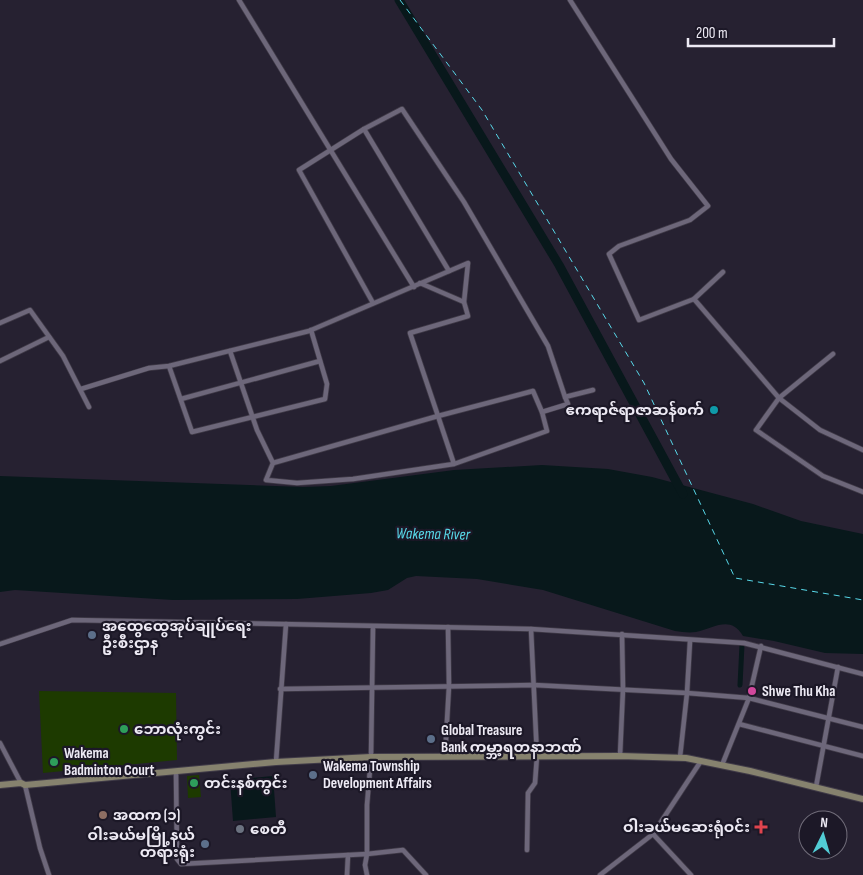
<svg xmlns="http://www.w3.org/2000/svg" width="863" height="875" viewBox="0 0 863 875" font-family="'Sofia Sans Condensed','Noto Sans Myanmar',sans-serif">
<rect width="100%" height="100%" fill="#262131"/>
<g fill="#1d3a00">
<path d="M39,691L176,693L177,760L43,773Z"/>
<path d="M199,775L201,797L188,798L187,776Z"/>
</g>
<g fill="#08181b">
<path d="M542,465L608,469L652,477L753,504L801,521L863,534V654L825,653L774,641L743,636C730,615 715,628 696,632C689,633 682,632 675,631L543,590L477,579L416,576L407,578L388,590L371,593L297,599L173,600L15,590L0,592V476L303,487L331,486L454,470Z"/>
<path d="M273,776L276,817L233,821L230,780Z"/>
</g>
<g fill="none" stroke-linecap="round" stroke-linejoin="round">
<path stroke="#08181b" stroke-width="5" d="M740,685L742,645"/>
<path stroke="#08181b" stroke-width="9" d="M399,0L559,265L683,494"/>
<path stroke="#58d9ea" stroke-width="1" stroke-dasharray="6 5" stroke-linecap="butt" d="M400,0L482,110L644,383L735,578L863,600"/>
<defs>
<g id="street">
<path d="M239,0L414,287"/>
<path d="M570,0L671,159L708,206L690,220L619,246L609,254L639,320L694,299L779,398L833,354"/>
<path d="M364,129L449,271"/>
<path d="M694,299L723,272"/>
<path d="M373,303L299,170L364,129L402,109L464,202L548,346L565,397L593,390"/>
<path d="M0,323L30,310L63,356L89,407"/>
<path d="M230,351L257,430L273,463L266,480L297,483L353,479L454,464L547,431L542,412L533,391L438,416L454,464"/>
<path d="M0,361L49,337"/>
<path d="M169,366L192,432L325,399L327,384L311,330"/>
<path d="M81,389L149,368L169,366L309,331L468,263L464,302"/>
<path d="M181,399L320,361"/>
<path d="M542,412L568,404L565,397"/>
<path d="M863,450L820,430L779,398L756,430L823,476L863,492"/>
<path d="M273,463L438,416L410,333L468,316L464,302L420,283"/>
<path d="M373,627L371,757L367,805V854L403,850L426,875"/>
<path d="M0,644L72,620L531,629L744,643L863,674"/>
<path d="M280,689L534,685L687,693L749,698L863,727"/>
<path d="M739,724L863,756"/>
<path d="M0,743L21,783"/>
<path d="M445,756L449,686L448,627"/>
<path d="M620,756L623,689L622,634"/>
<path d="M680,757L687,693L690,641"/>
<path d="M276,762L286,624"/>
<path d="M722,765L749,698L761,646"/>
<path d="M176,772L177,859L181,864L367,854L365,865L367,875"/>
<path d="M25,785L40,848L49,875"/>
<path d="M816,787L838,667"/>
<path d="M653,834L691,875"/>
<path d="M527,850L528,793L535,783L537,756L531,629"/>
<path d="M347,875L348,855"/>
<path d="M600,875L653,834L701,761"/>
</g>
<path id="secondary" d="M0,785L21,783L25,785L276,762L371,757L620,756L686,758L750,771L863,799"/>
</defs>
<use href="#street" stroke="#403b48" stroke-width="6"/>
<use href="#secondary" stroke="#403b48" stroke-width="8"/>
<use href="#street" stroke="#6d677a" stroke-width="4.5"/>
<use href="#secondary" stroke="#86826e" stroke-width="6"/>
</g>
<circle fill="#0f9aa8" stroke="#1c1827" stroke-width="2" cx="714" cy="410" r="5"/>
<g fill="#5c6f8a" stroke="#1c1827" stroke-width="2">
<circle cx="92" cy="635" r="5"/>
<circle cx="431" cy="739" r="5"/>
<circle cx="313" cy="775" r="5"/>
<circle cx="205" cy="844" r="5"/>
</g>
<circle fill="#d1479c" stroke="#1c1827" stroke-width="2" cx="752" cy="691" r="5"/>
<g fill="#2e9e5b" stroke="#1c1827" stroke-width="2">
<circle cx="124" cy="729" r="5"/>
<circle cx="54" cy="762" r="5"/>
<circle cx="194" cy="783" r="5"/>
</g>
<circle fill="#8d6e63" stroke="#1c1827" stroke-width="2" cx="103" cy="815" r="5"/>
<path fill="#e0444e" stroke="#1c1827" stroke-width="2" d="M758.5 819.5h5v5h5v5h-5v5h-5v-5h-5v-5h5z"/>
<circle fill="#6b7280" stroke="#1c1827" stroke-width="2" cx="240" cy="829" r="5"/>
<g text-anchor="middle" stroke-width="4.5" stroke-linejoin="round" paint-order="stroke">
<g font-size="15" font-weight="bold" fill="#edeaf4" stroke="#1c1827" text-anchor="start">
<text x="704" y="415" text-anchor="end">ဧကရာဇ်ရာဇာဆန်စက်</text>
<text x="102" y="631">အထွေထွေအုပ်ချုပ်ရေး<tspan x="102" dy="17">ဦးစီးဌာန</tspan></text>
<text x="762" y="696">Shwe Thu Kha</text>
<text x="134" y="734">ဘောလုံးကွင်း</text>
<text x="441" y="735">Global Treasure<tspan x="441" dy="17">Bank ကမ္ဘာ့ရတနာဘဏ်</tspan></text>
<text x="64" y="758">Wakema<tspan x="64" dy="17">Badminton Court</tspan></text>
<text x="323" y="771">Wakema Township<tspan x="323" dy="17">Development Affairs</tspan></text>
<text x="204" y="788">တင်းနစ်ကွင်း</text>
<text x="113" y="820">အထက (၁)</text>
<text x="750" y="832" text-anchor="end">ဝါးခယ်မဆေးရုံဝင်း</text>
<text x="250" y="834">စေတီ</text>
<text x="195" y="840" text-anchor="end">ဝါးခယ်မမြို့နယ်<tspan x="195" dy="17">တရားရုံး</tspan></text>
</g>
<g font-size="16" font-style="italic" fill="#58d9ea" stroke="#1c1827">
<text transform="translate(433 533) rotate(1)" y="6">Wakema River</text>
</g>
</g>
<g transform="translate(823 835) rotate(5)"><circle r="24" fill="#1c1827" stroke="#706c79"/>
<path d="M0-4L9 19L0 12L-9 19Z" fill="#52ccd5"/>
<text y="-8" font-size="14" font-weight="bold" text-anchor="middle" fill="#edeaf4">N</text>
</g>
<path d="M688 38v8h146v-8" fill="none" stroke="#edeaf4" stroke-width="2.5"/>
<text x="696" y="38" font-size="15" fill="#edeaf4" stroke="#1c1827" stroke-width="4" paint-order="stroke">200 m</text>
</svg>
